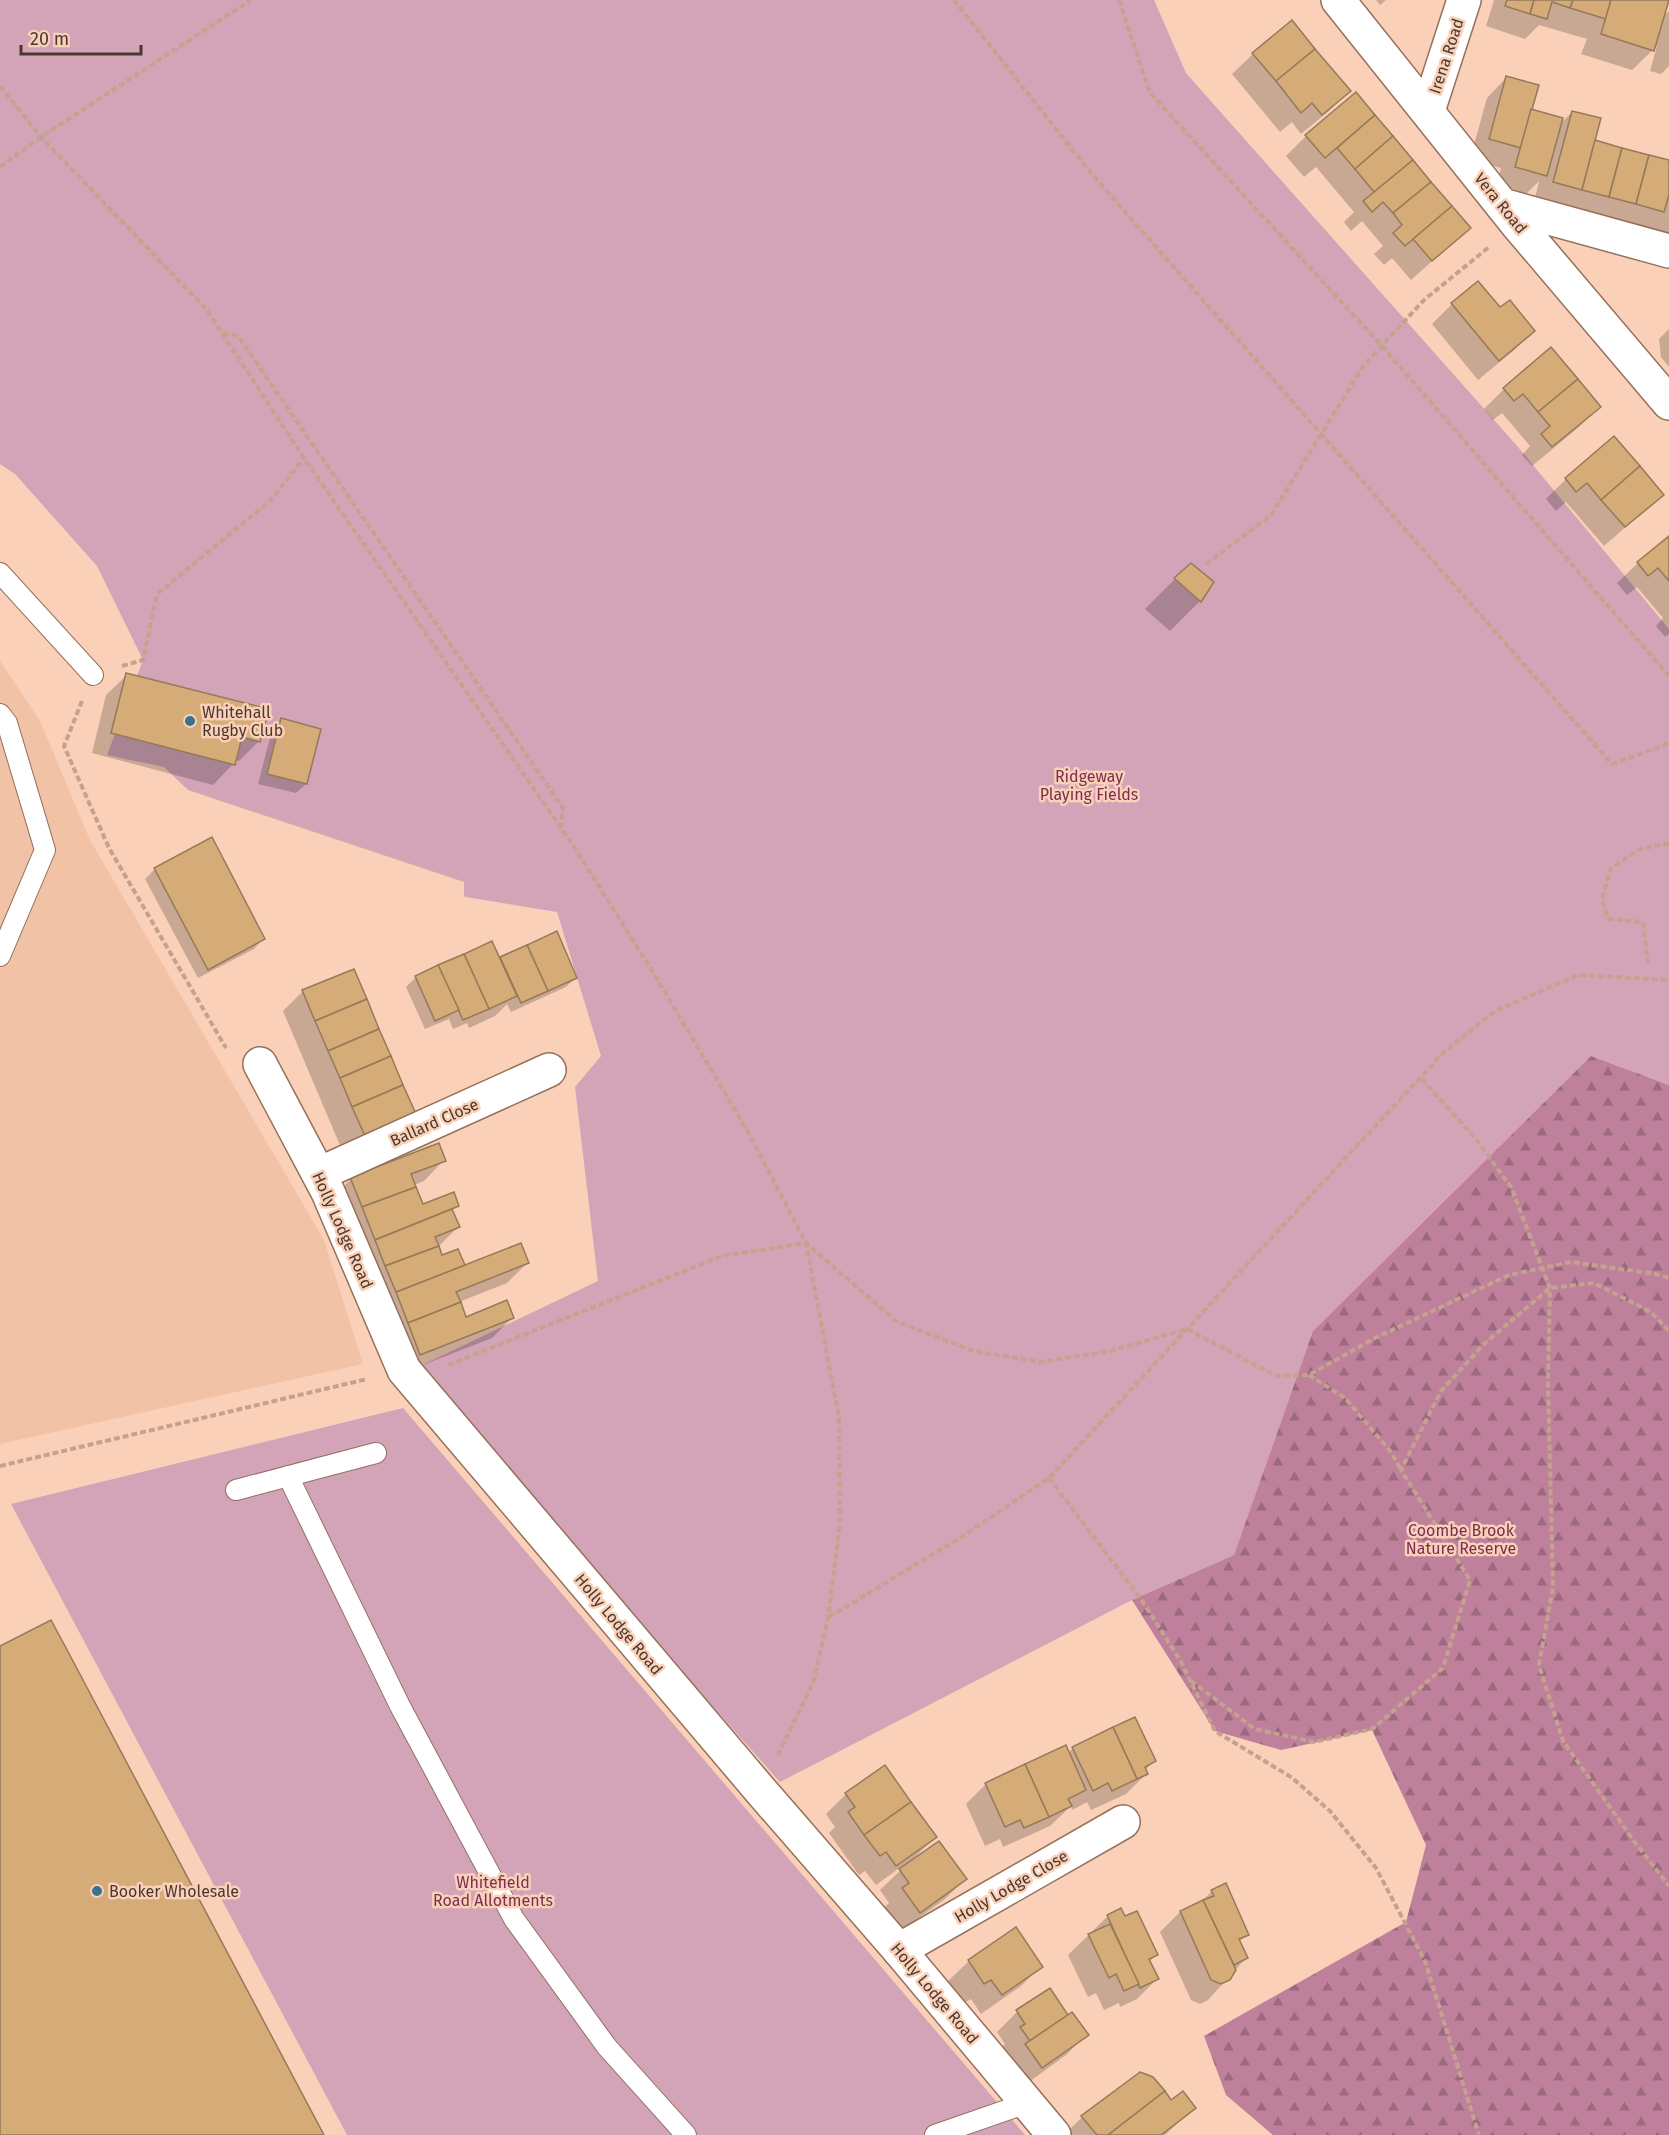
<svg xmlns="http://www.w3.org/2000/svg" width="1669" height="2135" viewBox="0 0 1669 2135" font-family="'Fira Sans',sans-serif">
<defs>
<pattern id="forest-firs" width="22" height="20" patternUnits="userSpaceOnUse" patternTransform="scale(1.5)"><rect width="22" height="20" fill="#be809b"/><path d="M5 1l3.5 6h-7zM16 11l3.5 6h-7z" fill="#9c6a7f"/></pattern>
</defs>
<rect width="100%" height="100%" fill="#fad1b8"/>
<path fill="#f2c2a6" d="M0,661L40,721L90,840L324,1240L363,1364L0,1444Z"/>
<g fill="#d3a4b7">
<path d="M0,0H1154L1186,73L1518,447L1669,629V1085L1591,1056L1313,1331L1234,1555L1132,1600L780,1782L412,1370L598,1281L575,1087L601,1056L557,912L466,897L464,896V882L188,790L164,767L107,755L143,660L97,566L15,474L0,464Z"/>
<path d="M403,1408L1025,2135H347L11,1504Z"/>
</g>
<path fill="url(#forest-firs)" d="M1591,1056L1669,1085V2135H1273L1226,2095L1204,2036L1406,1922L1426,1845L1372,1730L1281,1750L1215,1731L1132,1600L1234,1555L1313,1331Z"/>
<g fill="#0003">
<path d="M1376,0H1386L1380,5Z"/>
<path d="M1494,0H1669L1663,17L1669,11V66L1661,74L1650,71L1657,46L1632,70L1581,54L1587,39L1539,25L1525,39L1486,26Z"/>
<path d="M1291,22L1349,91L1329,111L1301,134L1292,122L1280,132L1232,74L1253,54Z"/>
<path d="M1507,77L1530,110L1559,125L1572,112L1593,141L1669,162V239L1534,202L1539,181L1525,195L1496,187L1501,168L1470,159L1487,98Z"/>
<path d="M1356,94L1469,228L1411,280L1392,258L1384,265L1374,254L1383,246L1362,221L1351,231L1344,222L1354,212L1316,167L1304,177L1286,156L1306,136Z"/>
<path d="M1478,283L1500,309L1533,331L1513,351L1478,380L1432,324L1452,304Z"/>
<path d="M1669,329V367L1661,357L1659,339Z"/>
<path d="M1504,389L1599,407L1579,427L1532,466L1522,455L1530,446L1502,413L1493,420L1484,409Z"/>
<path d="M1614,438L1662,495L1604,546L1566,502L1556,511L1546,499L1566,479Z"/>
<path d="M1669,537V634L1665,637L1656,626L1663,618L1637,587L1627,595L1617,583L1638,563Z"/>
<path d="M1175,579L1200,601L1170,631L1145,609Z"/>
<path d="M127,675L259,741L239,761L234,760L233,764L213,785L92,753L106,695Z"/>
<path d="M281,720L319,730L306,784L296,793L258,784L272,730Z"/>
<path d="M155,869L263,939L254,949L198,978L145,879Z"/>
<path d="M556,933L576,977L566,987L511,1012L507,1004L495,1016L469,1028L467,1023L453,1029L449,1019L425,1029L406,987L416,977L499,960Z"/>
<path d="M303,991L415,1116L345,1157L283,1011Z"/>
<path d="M444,1160L424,1181L414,1185L422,1206L457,1205L451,1211L458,1227L438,1247L441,1257L464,1267L527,1263L507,1283L459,1302L465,1319L512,1318L492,1338L400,1374L331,1199L351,1179Z"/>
<path d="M1073,1748L1154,1761L1145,1770L1146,1774L1126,1794L1091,1810L1087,1802L1072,1810L1071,1806L1050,1826L1003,1847L1000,1839L985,1846L966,1804L986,1784L1068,1753Z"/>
<path d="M846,1794L935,1837L912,1860L965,1879L945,1899L899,1932L883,1909L889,1903L880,1890L903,1868L902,1866L876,1885L865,1871L859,1875L829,1833L835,1827L826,1814Z"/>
<path d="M1212,1891L1247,1934L1239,1942L1246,1958L1208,2000L1200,2004L1191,2000L1160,1932L1180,1912L1198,1905Z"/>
<path d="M1108,1916L1156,1955L1149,1962L1157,1979L1137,1999L1120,2007L1119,2003L1104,2010L1096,1993L1088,1997L1068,1955Z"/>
<path d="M1016,1929L1041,1966L1021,1986L981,2014L971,1999L964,2003L948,1981L969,1961Z"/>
<path d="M1017,2012L1068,2017L1087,2034L1066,2055L1022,2087L1001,2048L1005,2044L997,2032Z"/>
<path d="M1194,2108L1165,2135H1064L1082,2117Z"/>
</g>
<g fill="#d5ab78" stroke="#947a59" stroke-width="1.5">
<path d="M1507,0H1534L1530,14L1505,6Z"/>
<path d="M1534,0H1573L1570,8L1552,2L1547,19L1530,14Z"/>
<path d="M1573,0H1611L1606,19L1570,8Z"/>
<path d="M1611,0H1669L1654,51L1601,34Z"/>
<path d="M1292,20L1315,49L1276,81L1252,53Z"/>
<path d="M1315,49L1351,91L1322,115L1312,103L1301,113L1276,81Z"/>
<path d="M1506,76L1539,85L1521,148L1489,139Z"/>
<path d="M1356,92L1375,115L1325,158L1305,135Z"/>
<path d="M1531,109L1563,118L1547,176L1515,167Z"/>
<path d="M1572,111L1601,118L1582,190L1553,182Z"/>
<path d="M1375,115L1393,136L1355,169L1337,148Z"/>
<path d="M1393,136L1413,160L1374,192L1355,169Z"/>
<path d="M1595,140L1622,148L1609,197L1582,190Z"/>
<path d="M1622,148L1649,155L1636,204L1609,197Z"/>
<path d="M1649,155L1669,160V195L1664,212L1636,204Z"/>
<path d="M1413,160L1431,182L1393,213L1383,202L1372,212L1363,201Z"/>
<path d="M1431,182L1452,206L1405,246L1393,233L1402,225L1393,213Z"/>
<path d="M1452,206L1471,228L1432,261L1413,239Z"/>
<path d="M1478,281L1500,307L1510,300L1535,331L1499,361L1451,303Z"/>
<path d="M1551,347L1578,379L1538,412L1523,394L1514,401L1503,388Z"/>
<path d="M1578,379L1601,407L1552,447L1541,434L1550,426L1538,412Z"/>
<path d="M1614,436L1640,466L1601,500L1587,483L1576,492L1565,478Z"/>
<path d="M1640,466L1664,495L1625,527L1601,500Z"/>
<path d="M1669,536V581L1658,568L1648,576L1637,562Z"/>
<path d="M1191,563L1214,582L1201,602L1174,578Z"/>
<path d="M126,673L269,709L260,742L242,737L235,765L111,733Z"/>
<path d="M281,718L321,729L307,784L267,774Z"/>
<path d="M212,837L265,939L208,970L154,868Z"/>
<path d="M557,931L577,978L548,991L527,945Z"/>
<path d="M492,941L517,996L489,1009L464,954Z"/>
<path d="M527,945L548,991L521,1003L500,957Z"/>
<path d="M464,954L489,1009L463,1020L438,965Z"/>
<path d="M438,965L459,1010L435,1021L415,976Z"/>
<path d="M354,969L367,999L315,1021L302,990Z"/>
<path d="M367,999L379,1029L328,1051L315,1021Z"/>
<path d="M379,1029L391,1056L340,1078L328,1051Z"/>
<path d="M391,1056L403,1085L352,1107L340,1078Z"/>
<path d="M403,1085L417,1116L366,1138L352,1107Z"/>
<path d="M439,1143L446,1161L411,1174L416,1187L362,1207L350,1177Z"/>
<path d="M416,1187L423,1204L454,1192L459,1206L375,1240L362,1207Z"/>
<path d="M452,1209L460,1227L435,1237L439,1246L385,1266L375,1240Z"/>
<path d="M521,1243L529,1263L456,1292L461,1302L408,1323L396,1292Z"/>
<path d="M439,1246L442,1255L458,1249L465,1265L396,1292L385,1266Z"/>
<path d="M507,1300L514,1318L420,1355L408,1323L461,1302L466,1317Z"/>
<path d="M51,1620L65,1646L324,2135H0V1646Z"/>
<path d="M1135,1717L1156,1761L1145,1767L1148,1774L1137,1779L1113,1727Z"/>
<path d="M1113,1727L1137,1779L1112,1791L1108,1783L1093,1791L1072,1747Z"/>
<path d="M1066,1745L1086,1790L1068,1799L1072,1806L1049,1817L1025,1764Z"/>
<path d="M1025,1764L1049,1817L1024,1828L1020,1820L1005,1827L985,1783Z"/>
<path d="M885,1765L911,1802L864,1835L848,1812L855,1807L845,1793Z"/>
<path d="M911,1802L937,1837L896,1866L886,1852L880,1856L864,1835Z"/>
<path d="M939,1841L967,1879L920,1913L902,1888L909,1883L899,1869Z"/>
<path d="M1226,1883L1249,1935L1239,1939L1248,1958L1234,1965L1203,1900L1214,1896L1211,1890Z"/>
<path d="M1203,1900L1236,1970L1230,1980L1221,1984L1211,1980L1180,1911Z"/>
<path d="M1121,1908L1125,1916L1137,1911L1158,1955L1149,1959L1159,1979L1140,1988L1107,1915Z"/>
<path d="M1110,1924L1139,1984L1124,1991L1116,1974L1109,1978L1088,1934Z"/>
<path d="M1016,1927L1043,1967L1002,1995L991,1980L984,1984L968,1960Z"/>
<path d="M1050,1988L1068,2015L1030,2041L1020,2027L1025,2024L1016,2010Z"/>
<path d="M1072,2012L1089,2035L1042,2068L1025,2044Z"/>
<path d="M1140,2072L1153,2077L1165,2091L1108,2135H1097L1081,2116Z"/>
<path d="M1165,2091L1171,2100L1183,2091L1196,2108L1161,2135H1108Z"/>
</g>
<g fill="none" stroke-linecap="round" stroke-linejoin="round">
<defs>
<g id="service">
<path d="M0,573L93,675"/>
<path d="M0,714L7,723L45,850L0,956"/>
<path d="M288,1476L400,1706L514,1919L607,2047L686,2135"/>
<path d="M236,1490L376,1453"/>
<path d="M935,2135L1027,2103"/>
</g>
<g id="minor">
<path d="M1338,0L1517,224L1669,403"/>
<path d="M1428,111L1464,0"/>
<path d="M1502,205L1669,251"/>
<path d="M260,1064L328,1192L404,1370L761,1791L899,1950L1054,2135"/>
<path d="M319,1174L549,1070"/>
<path d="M899,1950L1123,1822"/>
</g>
</defs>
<use href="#service" stroke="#95705a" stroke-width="22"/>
<use href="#minor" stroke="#95705a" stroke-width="36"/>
<g stroke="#c4a28e" stroke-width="4" stroke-dasharray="6 3" stroke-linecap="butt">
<path d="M954,0L1090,172L1612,764L1663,746L1669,741"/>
<path d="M1119,0L1150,93L1381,345L1669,676"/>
<path d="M0,86L41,137L207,310L304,458L573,845L656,977L748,1132L806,1243L839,1417L840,1524L828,1618L813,1683L778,1755"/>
<path d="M0,167L41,137L251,0"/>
<path d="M223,333L238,336L563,808L561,826"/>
<path d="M1206,564L1271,515L1364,365L1424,300L1489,247"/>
<path d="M122,666L143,660L157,594L270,501L304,458"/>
<path d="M82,701L64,746L109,848L226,1048"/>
<path d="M1648,964L1643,922L1608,919L1602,899L1611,868L1640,849L1669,843"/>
<path d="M1422,1079L1475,1138L1511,1187L1550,1288L1548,1384L1553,1587L1539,1665L1563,1741L1634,1841L1669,1886"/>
<path d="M448,1365L722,1256L806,1243L896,1321L973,1351L1040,1362L1110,1351L1187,1329L1276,1376L1309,1375L1375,1338L1509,1275L1571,1262L1656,1274L1669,1278"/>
<path d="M1309,1375L1345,1398L1391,1452L1401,1470"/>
<path d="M0,1466L367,1379"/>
<path d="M1049,1478L1141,1599L1180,1660L1215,1731L1291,1777L1330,1811L1376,1868L1425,1961L1479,2135"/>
<path d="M829,1617L960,1538L1049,1478L1444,1052L1495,1011L1578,975L1669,980"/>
<path d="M1191,1681L1255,1729L1314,1742L1372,1729L1443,1668L1470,1580L1401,1470L1441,1391L1484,1344L1550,1288L1594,1283L1651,1312L1669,1331"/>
</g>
<use href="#service" stroke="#fff" stroke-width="20"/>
<use href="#minor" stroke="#fff" stroke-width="33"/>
</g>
<g fill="#3b718d" stroke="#fad1b8" stroke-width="2">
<circle cx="190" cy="721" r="6"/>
<circle cx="97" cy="1891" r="6"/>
</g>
<g text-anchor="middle" stroke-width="5" stroke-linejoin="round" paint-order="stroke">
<g font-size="16" fill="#49382f" stroke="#fad1b8">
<text transform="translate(1446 56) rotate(-72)" y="6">Irena Road</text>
<text transform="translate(1501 203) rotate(51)" y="6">Vera Road</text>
<text transform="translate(434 1122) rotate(-24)" y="6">Ballard Close</text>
<text transform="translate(343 1230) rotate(66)" y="6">Holly Lodge Road</text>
<text transform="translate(619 1624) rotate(50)" y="6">Holly Lodge Road</text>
<text transform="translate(1011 1886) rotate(-30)" y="6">Holly Lodge Close</text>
<text transform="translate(935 1993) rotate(50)" y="6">Holly Lodge Road</text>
</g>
<g font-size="16" fill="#49382f" stroke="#fad1b8" text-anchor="start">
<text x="202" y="718">Whitehall<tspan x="202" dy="18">Rugby Club</tspan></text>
<text x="109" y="1897">Booker Wholesale</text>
</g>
<g font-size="16" fill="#7a2e54" stroke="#fad1b8">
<text x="1089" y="782">Ridgeway<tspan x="1089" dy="18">Playing Fields</tspan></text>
<text x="1461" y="1536">Coombe Brook<tspan x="1461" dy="18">Nature Reserve</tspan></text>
<text x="493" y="1888">Whitefield<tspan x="493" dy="18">Road Allotments</tspan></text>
</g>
</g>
<path d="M21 45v9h120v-9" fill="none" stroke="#49382f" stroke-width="3"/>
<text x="30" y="45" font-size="18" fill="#49382f" stroke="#fad1b8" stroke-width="4.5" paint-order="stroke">20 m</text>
</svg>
